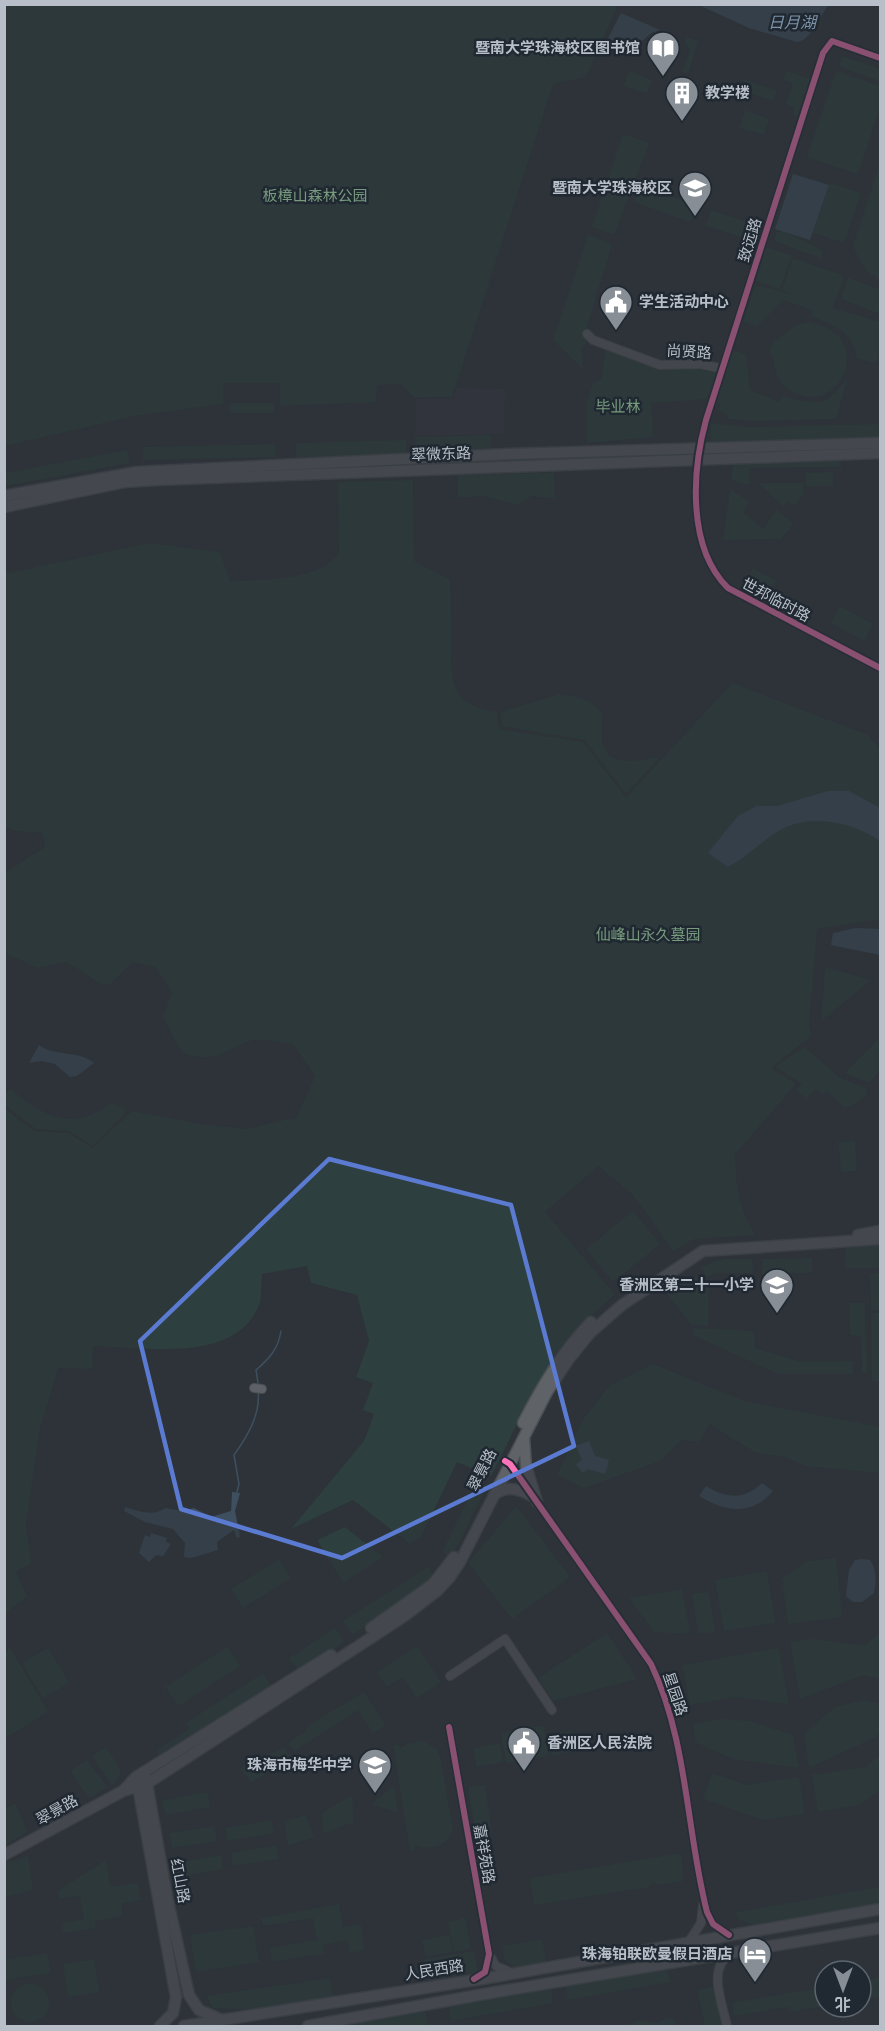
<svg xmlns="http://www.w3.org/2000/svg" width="885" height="2031" viewBox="0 0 885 2031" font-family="Commissioner,'Noto Sans SC',sans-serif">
<rect width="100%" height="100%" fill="#2d3338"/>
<path fill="#353641" d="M456,388L505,389L504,434L416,436V399L453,398Z"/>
<g fill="#2d3f3f">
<path d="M4,5L5,4L618,5L586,77L553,84L452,397L415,398L400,384L377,385L376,402L280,406V383H223V404L134,416L5,446Z"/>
<path d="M687,37L698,41L688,74L682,72L690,50L684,42Z"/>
<path d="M842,56L880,69V81L839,67Z"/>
<path d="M629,71L652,80L647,94L624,86Z"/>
<path d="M786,71L811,79L799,117L792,115L794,107L786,104L793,83L783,80Z"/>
<path d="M836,71L880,86V107L858,174L807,157Z"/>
<path d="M744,79L777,91L773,101L740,90Z"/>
<path d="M745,110L769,119L764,135L739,128Z"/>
<path d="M623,134L649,143L614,235L592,227Z"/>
<path d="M880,164V279C865,274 858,259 853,245Z"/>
<path d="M830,183L861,193L844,243L813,233Z"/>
<path d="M640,184L697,206L690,222L634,202Z"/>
<path d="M711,210L762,227L757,242L706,226Z"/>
<path d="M783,231L823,251L821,258L774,241L776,233Z"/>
<path d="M588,235L612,244L585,333L589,339L581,348L584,370L553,340Z"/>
<path d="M765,247L792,255L780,289L756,281Z"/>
<path d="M793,258L844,276L833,308L880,322V347L876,364L857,358C854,332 833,325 811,316L812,310L783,300L757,326L743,322L755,285L795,295L782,290Z"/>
<path d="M848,278L880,289V314L841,299Z"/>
<path d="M809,322C876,333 843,416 795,393C779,386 774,372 773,356L769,354L774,339L778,340L796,325Z"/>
<path d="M606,349L660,370L691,368L717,373L709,399L651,403L653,437L587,443V403L593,382L601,380Z"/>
<path d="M732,350L746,354L750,390L779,402L782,396C819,404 823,410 848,377L836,419L751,421L727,419V414L719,411L720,404L716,401Z"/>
<rect x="229" y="403" width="45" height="10"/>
<path d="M711,423L748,427L880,424V440L710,445Z"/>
<path d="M491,435V450L415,452V437Z"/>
<path d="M406,440V454L296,458V443Z"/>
<path d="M275,444V457L143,460V447Z"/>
<path d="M127,450L130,463L5,486V473Z"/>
<path d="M841,456V467L749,468V485L731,480L734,459Z"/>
<path d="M833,472V486H806V473Z"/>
<path d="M554,473L555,499L532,496L518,505L484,496L458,498L457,475Z"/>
<path d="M413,480L414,561L450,579C451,599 451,620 451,641C451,681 449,705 497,712L499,729L583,742L626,798L732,683L868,735L880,749V808L849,791H828L777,806H757L708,853L728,867C748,857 763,839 782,829C813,813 854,823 880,841V919L817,929L809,1025L812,1035L771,1068L796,1084L735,1154C736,1184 738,1209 756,1235L694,1239L673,1251L634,1196L598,1166L545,1212L615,1295C550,1347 528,1404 491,1476L457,1462L421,1537L410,1544L353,1500L291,1529L364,1441L374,1414L363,1410L373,1383L356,1377L369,1341L357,1295L311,1283L307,1266L262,1274C261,1283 262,1294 260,1302C239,1365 144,1347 93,1346L92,1369L58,1368L39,1432L26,1525L31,1563L16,1572L27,1596L5,1614L4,1108L34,1131L68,1133L93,1148L132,1111L206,1125L248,1129L297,1117L315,1076L293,1044C281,1043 261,1037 250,1041C218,1052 219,1064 182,1053L163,1017L172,992L155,967L133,962L111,983L104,986L67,962L37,968L5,953V873L45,847L42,833L15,831L5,826V574L149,543L220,552L230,582C264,578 316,583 339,553L338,482Z"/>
<path d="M758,483H803L804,494L794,506L787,501L783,506Z"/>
<path d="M730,489L750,502L743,513L763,528L777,510L794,524L781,539L723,540Z"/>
<path d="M753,568L776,581L769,594L746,581Z"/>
<path d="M840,606L873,624L864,641L831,623Z"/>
<path d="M560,694C578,696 593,700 603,715C595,767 622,765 661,756L626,794L585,740L502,726L501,712Z"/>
<path d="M825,967L871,980L821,1021Z"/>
<path d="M880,1038V1070L869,1083L845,1073Z"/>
<path d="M804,1047L840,1078L866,1088L867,1094L852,1106L845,1108L827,1091L823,1095L816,1089L806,1098L796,1091L802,1084L775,1067Z"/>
<path d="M11,1089C44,1117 73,1132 111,1103L125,1109L124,1114L93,1146L69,1131L36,1129L5,1105V1095Z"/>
<path d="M855,1141L857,1171L841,1172L838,1142Z"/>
<path d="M633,1211L660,1244L613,1282L586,1249Z"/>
<path d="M880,1239V1268H845V1243Z"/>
<path d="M812,1258V1273L762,1274V1259Z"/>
<path d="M721,1259H752L753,1273H716L706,1277L701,1267Z"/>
<path d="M880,1273V1310L871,1311L870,1274Z"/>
<path d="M696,1276L709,1288L708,1326L692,1325L667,1294Z"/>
<path d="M865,1303L867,1373H862L861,1336L850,1335L849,1303Z"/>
<path d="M871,1313H880V1381H872Z"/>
<path d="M693,1328L754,1331L755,1348L801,1362L853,1361V1374H778L693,1335Z"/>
<path d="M653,1364L744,1401L880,1427V1473L806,1466L785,1457L756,1453L710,1424L698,1442L681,1440L660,1461L584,1488L557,1475L582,1421L610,1385Z"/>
<path d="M476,1483L486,1488L452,1557L442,1552Z"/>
<path d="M516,1506L570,1577L512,1619L468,1563Z"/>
<path d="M345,1527L383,1557L343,1583L317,1540Z"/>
<path d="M836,1558L842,1617L788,1624L782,1579L808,1561Z"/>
<path d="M279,1559L291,1578L243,1608L231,1589Z"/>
<path d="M428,1567L434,1576L404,1603L352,1635L343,1621Z"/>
<path d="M767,1571L775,1623L724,1631L715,1580Z"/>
<path d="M682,1589L690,1634L654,1632L629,1598Z"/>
<path d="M709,1592L715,1632L698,1634L692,1594Z"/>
<path d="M335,1628L345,1642L299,1672L289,1658Z"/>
<path d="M880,1632V1679L863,1675L800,1699L790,1642L813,1639L865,1646Z"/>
<path d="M607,1633L637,1679L553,1701L538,1678Z"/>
<path d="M417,1646L441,1682L417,1698L403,1677L387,1687L377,1672Z"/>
<path d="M227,1647L240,1666L178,1706L165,1687Z"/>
<path d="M10,1648L48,1712L5,1738V1652Z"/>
<path d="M48,1648L69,1683L43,1698L22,1663Z"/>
<path d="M778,1648L789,1704L736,1697L690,1705L682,1665Z"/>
<path d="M263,1673L273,1689L162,1759L156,1750L189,1729L186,1723Z"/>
<path d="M364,1692L386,1726L373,1733L358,1710L294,1751L288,1743L305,1732L309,1725Z"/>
<path d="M864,1700L880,1704V1732L874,1738L809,1768L804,1734L835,1707Z"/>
<path d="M721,1719L750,1721L793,1735L799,1768L733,1759L695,1742L693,1724Z"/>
<path d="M544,1725L549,1756L506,1763L501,1733Z"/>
<path d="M571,1731L575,1752L552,1755L549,1735Z"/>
<path d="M423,1741L436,1748L440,1756L453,1829C448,1846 431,1852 415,1845L416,1850L410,1851L393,1745L399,1744L400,1749L409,1743Z"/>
<path d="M500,1743L503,1762L476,1767L473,1748Z"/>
<path d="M106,1747L121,1770L119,1778L112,1785L92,1756Z"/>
<path d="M284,1747L291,1758L251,1783L240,1768Z"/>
<path d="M880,1756V1790L859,1805L818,1812L812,1775L865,1767Z"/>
<path d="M87,1760L107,1787L90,1799L70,1771Z"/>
<path d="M712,1773L746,1785L799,1777L805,1814L763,1820L703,1799Z"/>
<path d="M394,1785L398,1813L371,1804Z"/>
<path d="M485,1785L492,1833L476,1835L468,1787Z"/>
<path d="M208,1792L210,1807L165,1815L162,1800Z"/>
<path d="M352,1795L354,1822L323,1834L322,1813Z"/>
<path d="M15,1803L28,1832L5,1845V1809Z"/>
<path d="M306,1815L314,1837L288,1846L284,1821Z"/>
<path d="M271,1820L274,1833L228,1841L225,1828Z"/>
<path d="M214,1826L217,1841L172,1848L169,1833Z"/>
<path d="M276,1845L279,1859L233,1866L231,1853Z"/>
<path d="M681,1853L684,1881L660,1885L652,1881L649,1887L534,1905L530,1878Z"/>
<path d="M221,1855L223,1869L178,1877L175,1863Z"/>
<path d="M28,1856L33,1890L5,1897V1863Z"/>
<path d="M106,1860L110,1887L138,1883L141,1900L121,1904L123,1916L95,1921V1928L63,1933L62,1923L84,1919L80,1896L59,1899L58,1891Z"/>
<path d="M880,1887V1904L863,1909L756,1926L738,1919L736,1912Z"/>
<path d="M339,1904L343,1927L361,1924L365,1950L350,1953L347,1940L323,1945L324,1953L272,1962L269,1948L317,1940L313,1918L263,1926L261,1918Z"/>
<path d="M465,1918L471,1949L454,1952L448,1922Z"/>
<path d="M253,1926L259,1962L196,1972L190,1935Z"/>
<path d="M450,1935L453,1952L425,1957L422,1940Z"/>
<path d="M542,1939L547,1965L518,1970L505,1961L502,1946Z"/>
<path d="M474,1951L478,1972L428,1980L424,1959Z"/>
<path d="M47,1953L51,1973L5,1980V1960Z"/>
<path d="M94,1959L99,1992L68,1997L63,1964Z"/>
<path d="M667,1967L670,1982L568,2000L565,1984Z"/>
<path d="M330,1978L334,2002C293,2007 255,2011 213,2008L206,1996Z"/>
<path d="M880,1978V1997L861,2000V1981Z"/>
<circle cx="30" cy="2003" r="19"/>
<path d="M716,1986L724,2026H705L697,1990Z"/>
<path d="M825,1987V2006L789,2012L788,2007L734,2016L732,2003Z"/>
<path d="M551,1988L553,2003L451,2021L448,2006Z"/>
<path d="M425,2009L428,2025L417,2026H317Z"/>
<path d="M669,2017L675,2020L676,2026H624L641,2020L656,2023Z"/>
</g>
<g fill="#3e4f60">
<path d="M699,5H829C819,16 810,42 797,42L749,28Z"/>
<path d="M621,13L660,30L651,33L639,44L618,37L615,47L603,48Z"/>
<path d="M793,174L829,185L810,240L775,229Z"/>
<path d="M828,791H849L880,808V841C854,823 813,813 782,829C763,839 748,857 728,867L708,853L738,816L757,806H777Z"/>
<path d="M856,928L880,929V955L831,945L833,933Z"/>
<path d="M39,1045C55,1057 79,1050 94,1063L77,1076L70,1077L55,1064L42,1061L29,1063Z"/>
<path d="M589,1441L595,1456L609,1460L605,1474L588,1469L583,1473L576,1464L582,1460L576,1446Z"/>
<path d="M762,1483L773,1491C752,1516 725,1512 699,1496L706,1486C727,1499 744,1500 762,1483Z"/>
<path d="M232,1492L240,1493L235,1511L240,1537L237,1538L234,1530L217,1542L218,1550L191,1558L184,1557L185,1543L173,1529L145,1522L124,1511L125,1507C138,1511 153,1517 165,1508L182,1511L194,1508L211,1517L231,1511Z"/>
<path d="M151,1533L167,1538L166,1542L171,1544L163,1556L156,1555L149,1562L139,1553L145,1535L150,1537Z"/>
<path d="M861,1559L870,1560C877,1569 876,1582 874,1593L862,1602H853L846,1596L849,1570L855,1560Z"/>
</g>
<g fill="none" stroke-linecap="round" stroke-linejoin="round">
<g stroke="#3e4f60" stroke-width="1.5">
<path d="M258,1383L256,1370C270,1358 278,1349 281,1331"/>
<path d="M237,1492L239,1484L234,1455C247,1437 261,1414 258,1391"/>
</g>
<defs>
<g id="minor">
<path d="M880,58L832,41L823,53L706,420C692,471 687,548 728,588L880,668"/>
<path d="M587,334L593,340L660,365L701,364L723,369"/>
<path d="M254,1388L262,1389"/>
<path d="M505,1461L510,1464L651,1664C688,1741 686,1830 707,1912L713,1924L729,1935"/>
<path d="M450,1676L505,1639L552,1710"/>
<path d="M449,1727L489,1954L485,1972L476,1978"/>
<path d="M688,1943L701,1923L703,1905"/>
<path d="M489,1954L496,1966L512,1973"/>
<path d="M727,2026C723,2005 706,1967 731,1954"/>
</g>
<g id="major">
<path d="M4,496L137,472L510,454L880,443"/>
<path d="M4,507L125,482L156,480L880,453"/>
<path d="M858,1235L880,1231"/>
<path d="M523,1423C542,1386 562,1352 591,1322"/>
<path d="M524,1438L526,1466L537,1502"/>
<path d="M494,1495C506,1485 519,1489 532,1496"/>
<path d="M371,1628L433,1584L454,1557"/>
<path d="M146,1778L167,1897L189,1995L199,2010L220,2019"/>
<path d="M137,1781L176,1997L173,2013L160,2026"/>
<path d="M123,1791L136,1777L331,1655"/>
<path d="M4,1855L123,1791L148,1783L403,1617L437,1591L450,1577L460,1562L547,1392L569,1359L590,1333L622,1305L703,1251L880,1239"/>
<path d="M184,2026L488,1978L880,1909"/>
<path d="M308,2026L490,1993L880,1928"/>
</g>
</defs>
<use href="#minor" stroke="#4a4f53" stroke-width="10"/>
<use href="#major" stroke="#4a4f55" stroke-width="13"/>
<use href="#minor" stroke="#5d6066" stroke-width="8"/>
<use href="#major" stroke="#5f6368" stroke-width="10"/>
<defs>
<g id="cycleway">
<path d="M880,58L832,41L823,53L706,420C692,471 687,548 728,588L880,668"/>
<path d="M505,1461L510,1464L651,1664C688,1741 686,1830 707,1912L713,1924L729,1935"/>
<path d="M449,1727L489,1954L485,1972L474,1979"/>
</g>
</defs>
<use href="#cycleway" stroke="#202932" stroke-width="10"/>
<use href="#cycleway" stroke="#fb73b8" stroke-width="6"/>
</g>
<path d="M0 0H885V2031H0ZM329,1159L511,1205L574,1446L342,1558L181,1509L140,1341Z" fill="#2d3338" fill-opacity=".55" fill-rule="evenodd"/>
<path fill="none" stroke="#5b7bd2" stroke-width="4.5" stroke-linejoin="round" d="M329,1159L511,1205L574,1446L342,1558L181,1509L140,1341Z"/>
<defs>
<symbol id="library-pin" viewBox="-11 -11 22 30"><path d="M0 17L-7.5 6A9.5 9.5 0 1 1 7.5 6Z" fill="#878e96" stroke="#202932"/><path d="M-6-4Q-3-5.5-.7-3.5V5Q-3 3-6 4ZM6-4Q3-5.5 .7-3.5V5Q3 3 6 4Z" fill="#fff"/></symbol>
<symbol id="building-pin" viewBox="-11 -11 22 30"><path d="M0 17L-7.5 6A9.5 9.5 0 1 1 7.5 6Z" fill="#878e96" stroke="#202932"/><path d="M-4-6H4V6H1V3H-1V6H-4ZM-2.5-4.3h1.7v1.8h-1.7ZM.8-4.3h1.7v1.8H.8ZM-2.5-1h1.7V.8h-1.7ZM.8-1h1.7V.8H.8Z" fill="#fff"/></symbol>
<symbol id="university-pin" viewBox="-11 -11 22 30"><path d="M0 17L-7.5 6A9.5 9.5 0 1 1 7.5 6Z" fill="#878e96" stroke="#202932"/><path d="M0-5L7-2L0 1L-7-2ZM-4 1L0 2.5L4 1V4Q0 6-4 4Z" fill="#fff"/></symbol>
<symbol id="civic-pin" viewBox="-11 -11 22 30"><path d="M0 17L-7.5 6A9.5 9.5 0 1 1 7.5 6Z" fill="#878e96" stroke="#202932"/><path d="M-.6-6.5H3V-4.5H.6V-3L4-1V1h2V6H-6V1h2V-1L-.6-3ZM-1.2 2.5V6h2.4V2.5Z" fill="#fff"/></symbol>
<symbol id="school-pin" viewBox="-11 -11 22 30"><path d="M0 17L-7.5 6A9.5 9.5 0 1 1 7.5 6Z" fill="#878e96" stroke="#202932"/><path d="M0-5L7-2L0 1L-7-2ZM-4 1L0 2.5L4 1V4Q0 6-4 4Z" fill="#fff"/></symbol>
<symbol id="hotel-pin" viewBox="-11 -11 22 30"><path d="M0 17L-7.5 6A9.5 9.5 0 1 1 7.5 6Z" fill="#878e96" stroke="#202932"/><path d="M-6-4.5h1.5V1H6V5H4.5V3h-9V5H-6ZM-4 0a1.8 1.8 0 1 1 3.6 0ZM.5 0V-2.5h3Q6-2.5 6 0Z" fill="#fff"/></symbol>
</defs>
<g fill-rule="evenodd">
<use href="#library-pin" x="644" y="29" width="38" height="52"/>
<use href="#building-pin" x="663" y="74" width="38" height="52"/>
<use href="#university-pin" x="676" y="169" width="38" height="52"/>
<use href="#civic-pin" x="597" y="283" width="38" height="52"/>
<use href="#school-pin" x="758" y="1266" width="38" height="52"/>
<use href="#civic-pin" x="505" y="1724" width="38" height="52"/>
<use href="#school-pin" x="356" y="1746" width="38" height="52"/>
<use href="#hotel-pin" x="736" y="1935" width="38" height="52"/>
</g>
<g text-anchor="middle" stroke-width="5" stroke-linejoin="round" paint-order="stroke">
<g font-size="15" font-weight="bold" fill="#b8bfc8" stroke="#202932" text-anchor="end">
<text x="640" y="53">暨南大学珠海校区图书馆</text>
<text x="705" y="98" text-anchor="start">教学楼</text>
<text x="672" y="193">暨南大学珠海校区</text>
<text x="639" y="307" text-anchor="start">学生活动中心</text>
<text x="754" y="1290">香洲区第二十一小学</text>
<text x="547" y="1748" text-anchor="start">香洲区人民法院</text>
<text x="352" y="1770">珠海市梅华中学</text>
<text x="732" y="1959">珠海铂联欧曼假日酒店</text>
</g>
<g font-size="15" fill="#789b7e" stroke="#202932">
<text x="315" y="201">板樟山森林公园</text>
<text x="618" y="412">毕业林</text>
<text x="648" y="940">仙峰山永久墓园</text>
</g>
<g font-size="15" fill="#b8bfc8" stroke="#202932">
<text transform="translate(750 240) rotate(-73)" y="5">致远路</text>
<text transform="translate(689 352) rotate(3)" y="5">尚贤路</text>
<text transform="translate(441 454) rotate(-2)" y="5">翠微东路</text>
<text transform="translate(776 600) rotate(28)" y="5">世邦临时路</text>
<text transform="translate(482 1470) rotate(-63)" y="5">翠景路</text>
<text transform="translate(675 1694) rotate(71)" y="5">星园路</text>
<text transform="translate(57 1810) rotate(-29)" y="5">翠景路</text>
<text transform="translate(484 1854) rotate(80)" y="5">嘉祥苑路</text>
<text transform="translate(180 1881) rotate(79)" y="5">红山路</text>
<text transform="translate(434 1970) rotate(-9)" y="5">人民西路</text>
</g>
<g font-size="16" font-style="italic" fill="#7c92a8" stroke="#202932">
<text x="792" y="28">日月湖</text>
</g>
</g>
<rect width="885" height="2031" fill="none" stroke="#b8bfc8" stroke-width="12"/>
<g transform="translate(843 1989) rotate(180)"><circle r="28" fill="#202932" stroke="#5d656e" stroke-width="1.5"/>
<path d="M0-4.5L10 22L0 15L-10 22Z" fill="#878e96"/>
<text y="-9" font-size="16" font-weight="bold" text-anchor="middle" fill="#b8bfc8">北</text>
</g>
</svg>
